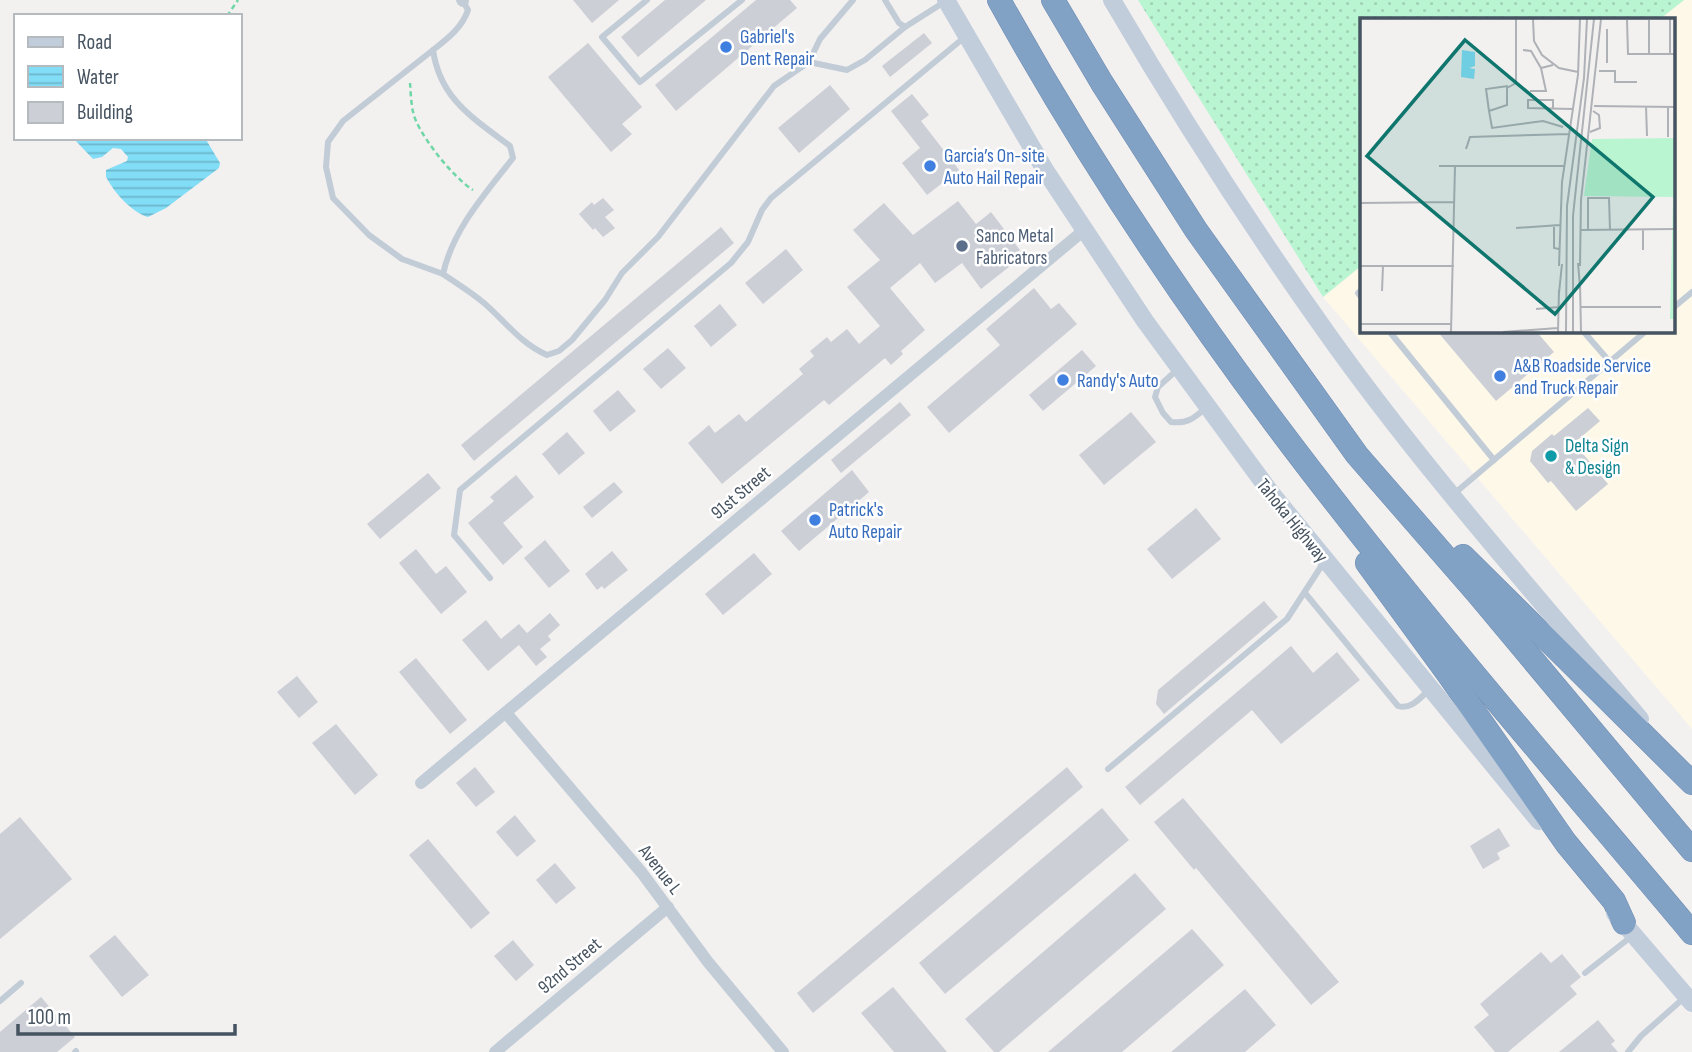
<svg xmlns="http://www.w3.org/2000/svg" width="1692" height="1052" viewBox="0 0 1692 1052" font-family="'Sofia Sans Condensed',sans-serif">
<defs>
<pattern id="grass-dots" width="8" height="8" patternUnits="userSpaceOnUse" patternTransform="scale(1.75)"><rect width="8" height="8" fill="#baf5d2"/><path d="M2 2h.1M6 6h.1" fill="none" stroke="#a1d4b7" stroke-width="1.8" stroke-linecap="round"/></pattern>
<pattern id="water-rules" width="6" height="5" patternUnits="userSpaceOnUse" patternTransform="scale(1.75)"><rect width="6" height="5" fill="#82ddf7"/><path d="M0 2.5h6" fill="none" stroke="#6cb6cb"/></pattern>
</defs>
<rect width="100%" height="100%" fill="#f3f0f0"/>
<path fill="#fef8e9" d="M1684,0H1692V729L1323,297L1361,266V331H1673V19H1660Z"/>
<path fill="url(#grass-dots)" d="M1138,0H1684L1660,19H1361V266L1323,297Z"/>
<path fill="url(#water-rules)" d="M73,138H205L220,163L219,168L166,208L148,217C131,212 114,192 106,177V170L127,161L128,157L121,149L113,148L102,157L93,159Z"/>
<g fill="#cccfd6">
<path d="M573,0H619L592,23Z"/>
<path d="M665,0H706L638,57L621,37Z"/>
<path d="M756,0H790L797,8L676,111L655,85Z"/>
<path d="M924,33L932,43L890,77L882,66Z"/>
<path d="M588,43L642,107L622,124L632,134L611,152L548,77Z"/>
<path d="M830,85L850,109L799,153L778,128Z"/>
<path d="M912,94L929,115L921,121L959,170L927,195L902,163L920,148L891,111Z"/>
<path d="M603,198L614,210L605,217L615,228L603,237L595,228L593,230L579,214L592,202L594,205Z"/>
<path d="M958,201L976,224L991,212L1020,250L1005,262L1009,267L981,289L962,263L935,283L920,263L890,288L925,330L901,351L903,354L891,365L885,358L829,405L824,400L722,484L688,443L709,425L715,433L739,414L746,422L803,374L799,369L814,356L810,351L827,337L831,342L847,329L859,344L880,326L847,287L880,260L853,230L884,203L913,235Z"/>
<path d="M721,227L734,243L474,461L461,445Z"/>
<path d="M786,249L803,270L763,304L745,283Z"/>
<path d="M1034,288L1051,309L1059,303L1077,324L949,433L927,407L1000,345L986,329Z"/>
<path d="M720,304L737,325L711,347L694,326Z"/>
<path d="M1437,331H1536L1554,352L1496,401Z"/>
<path d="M668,348L686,368L661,389L643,369Z"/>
<path d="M1082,350L1096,366L1043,411L1029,395Z"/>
<path d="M618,390L636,411L610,432L593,411Z"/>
<path d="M900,402L911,415L841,473L831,460Z"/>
<path d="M1588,408L1600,421L1574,443L1608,484L1576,511L1551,481L1548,483L1530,461L1532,451L1552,434L1554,436Z"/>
<path d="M1131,412L1156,442L1104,485L1079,455Z"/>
<path d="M567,432L585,453L559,475L542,454Z"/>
<path d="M852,470L869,492L799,551L781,531Z"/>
<path d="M428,473L441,488L380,539L367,524Z"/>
<path d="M516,475L534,497L503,523L523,547L503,565L468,523L494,501L490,497Z"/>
<path d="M614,482L623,492L592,518L583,507Z"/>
<path d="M1196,508L1221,539L1172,579L1147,549Z"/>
<path d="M545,540L570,571L549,588L524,558Z"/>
<path d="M416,549L436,574L446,566L467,592L441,614L399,563Z"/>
<path d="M612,551L628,570L604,589L602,586L597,590L585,574Z"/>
<path d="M754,553L772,574L723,615L705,594Z"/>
<path d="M1264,601L1278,617L1164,714L1156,704L1158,690Z"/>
<path d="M550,613L560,625L548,636L551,640L540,649L547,657L536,666L519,645L488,671L462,640L486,620L501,639L519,624L527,633Z"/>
<path d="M1291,646L1313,673L1337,652L1360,680L1281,744L1252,710L1140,805L1125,787Z"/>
<path d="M416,658L467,720L450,734L399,672Z"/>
<path d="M297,676L318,702L299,718L277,692Z"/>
<path d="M336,724L378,775L355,795L312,743Z"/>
<path d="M475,767L495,792L476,807L456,783Z"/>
<path d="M1067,767L1083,787L813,1013L797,993Z"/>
<path d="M1183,798L1339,982L1311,1005L1196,868L1194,870L1154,822Z"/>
<path d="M1102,808L1129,840L945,994L919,963Z"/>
<path d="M515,815L536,841L517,857L496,832Z"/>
<path d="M20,817L72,879L0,939V834Z"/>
<path d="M1499,828L1510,846L1497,853L1500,859L1483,869L1470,846Z"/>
<path d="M428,839L490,913L471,929L409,855Z"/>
<path d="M555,863L576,888L556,904L536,880Z"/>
<path d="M1135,873L1166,909L999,1052H994L965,1019Z"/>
<path d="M1192,929L1224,965L1122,1052H1048Z"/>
<path d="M115,935L149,975L122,997L89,956Z"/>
<path d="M513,940L534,965L516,981L494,956Z"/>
<path d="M1541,952L1551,963L1562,954L1581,977L1570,986L1577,994L1508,1052H1495L1474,1027L1489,1015L1480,1004Z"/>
<path d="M893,987L947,1052H894L861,1013Z"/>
<path d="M1245,989L1276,1025L1245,1052H1171Z"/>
<path d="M41,997L75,1037L57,1052H0V1032Z"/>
<path d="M1598,1020L1615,1041L1611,1044L1618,1052H1559Z"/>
</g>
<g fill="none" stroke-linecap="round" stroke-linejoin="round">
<defs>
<g id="motorway">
<path d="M999,0C1081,148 1175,290 1277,426C1408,601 1552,766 1692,933"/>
<path d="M1053,0L1102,83L1196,230L1357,455L1477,593L1692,850"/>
<path d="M1463,556L1692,783"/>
<path d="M1367,563L1448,674L1566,843L1614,901L1624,923"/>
</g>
</defs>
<use href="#motorway" stroke="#6d8cb1" stroke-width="24"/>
<g stroke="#6ed7a5" stroke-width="2.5" stroke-dasharray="5 3.5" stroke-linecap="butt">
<path d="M227,16L238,0"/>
<path d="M410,83C411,95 411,110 416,121C426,143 454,178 473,190"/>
</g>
<g stroke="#c2ccd7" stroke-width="6">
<path d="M647,0L602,37L640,82L742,0"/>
<path d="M885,0L899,23L905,27L946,1"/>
<path d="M463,1L468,10C462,28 447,39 433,50C440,99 473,118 510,146L513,158C485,194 453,229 443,274C456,283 471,292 484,303C506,322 520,343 547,355L559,351L572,340L605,300L622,273L658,237L774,86L809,62L847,70L865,60L905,27"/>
<path d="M433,50L343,121L328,142L326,167L333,198L369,235L402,259L443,274"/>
<path d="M809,62L820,39L853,0"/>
<path d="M1361,290L1358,293L1361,297"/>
<path d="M1673,308L1692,292"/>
<path d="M1389,331L1494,460"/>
<path d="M1583,331L1610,362"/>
<path d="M1178,369L1158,387L1155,397L1163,413L1171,422C1188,424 1194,418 1207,407"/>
<path d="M1455,493L1646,331"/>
<path d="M490,578L454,535L460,490L731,263L748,242L762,210L771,198L966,36"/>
<path d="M1305,593L1398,706C1411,710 1420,698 1429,690"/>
<path d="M1108,769L1287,619L1324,562"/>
<path d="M1585,973L1632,936"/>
<path d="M0,1001L21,983"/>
<path d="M75,1052L76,1051"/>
<path d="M1628,1052L1641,1036L1685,997"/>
</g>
<g stroke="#c2ccd7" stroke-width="12">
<path d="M462,0L463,1"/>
<path d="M506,713L642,873L708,962L783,1052"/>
<path d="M421,783L1083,231"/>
<path d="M495,1052L668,907"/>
</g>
<g stroke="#c1cddb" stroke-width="18">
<path d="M946,0L1045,170L1145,321L1271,493L1539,821"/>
<path d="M1112,0C1178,113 1248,222 1324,329C1420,465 1533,591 1640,719"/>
<path d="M1615,913L1692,1003"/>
</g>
<use href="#motorway" stroke="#82a2c5" stroke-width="23"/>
</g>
<g fill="#3f7fe0" stroke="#fff" stroke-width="2.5">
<circle cx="726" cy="47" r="7"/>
<circle cx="930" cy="166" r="7"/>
<circle cx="1500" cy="376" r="7"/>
<circle cx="1063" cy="380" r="7"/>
<circle cx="815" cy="520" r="7"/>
</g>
<circle fill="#5c6f8a" stroke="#fff" stroke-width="2.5" cx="962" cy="246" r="7"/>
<circle fill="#0f9aa8" stroke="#fff" stroke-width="2.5" cx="1551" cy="456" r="7"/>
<g text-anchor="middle" stroke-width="5" stroke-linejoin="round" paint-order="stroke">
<g font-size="19" fill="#366cbe" stroke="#fff" text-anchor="start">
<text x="740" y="43">Gabriel's<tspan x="740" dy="22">Dent Repair</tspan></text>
<text x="944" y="162">Garcia’s On-site<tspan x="944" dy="22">Auto Hail Repair</tspan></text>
<text x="1514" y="372">A&amp;B Roadside Service<tspan x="1514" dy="22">and Truck Repair</tspan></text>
<text x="1077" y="387">Randy's Auto</text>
<text x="829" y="516">Patrick's<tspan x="829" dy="22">Auto Repair</tspan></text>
</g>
<g font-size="19" fill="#4e5e75" stroke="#fff" text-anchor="start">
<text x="976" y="242">Sanco Metal<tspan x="976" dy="22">Fabricators</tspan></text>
</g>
<g font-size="19" fill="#0d838f" stroke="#fff" text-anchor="start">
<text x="1565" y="452">Delta Sign<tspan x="1565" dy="22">&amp; Design</tspan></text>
</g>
<g font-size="19" fill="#465360" stroke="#fff">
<text transform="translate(740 492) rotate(-40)" y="7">91st Street</text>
<text transform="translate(1293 520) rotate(51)" y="7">Tahoka Highway</text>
<text transform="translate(661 869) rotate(52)" y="7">Avenue L</text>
<text transform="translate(569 965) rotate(-40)" y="7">92nd Street</text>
</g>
</g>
<g transform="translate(1360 18)">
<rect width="315" height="315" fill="#f3f0f0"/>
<path d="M315,120V301H310L313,179L224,178L232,121Z" fill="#baf5d2"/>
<path d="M102,32L115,34V48L109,50L115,51L114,61L101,59Z" fill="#82ddf7"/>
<path fill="none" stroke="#aeb1b6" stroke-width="2" d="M156,1V65L147,70V87L129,93L132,110L183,103L203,109M173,1L174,23L182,37L199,50L218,54M310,1V36M267,2L268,36H315M163,32L171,33L181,50L193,47M289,37V2M247,45V11M239,53H255V64H277M170,73H186L181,50M234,88L315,89M286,88L287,118M308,89V119M193,91V82H168V90L213,91M129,93L126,71L148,68M230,114L240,110L239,97L233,93M106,131L110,119L209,116M79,148H204M0,185L95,184M194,209V230L199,231M156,210L200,207M283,211V232M220,212L315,211M228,212V180H249L250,212M218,245L220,268M0,248H94M199,248L202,164L218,57L220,1M220,248L221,182L241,1M220,265L221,314M22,273L23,248M199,275L202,246M220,289H301M176,291L199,289M0,306H91M91,314L95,148M143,314L198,310M198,314L199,272M206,314L207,188L224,60L227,1M213,314V198L234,1"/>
<path fill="#0f766e" fill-opacity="0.15" stroke="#0f766e" stroke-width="3.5" d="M105,22L293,179L195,296L7,138Z"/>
<rect width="315" height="315" fill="none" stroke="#465360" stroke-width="3.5"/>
</g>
<rect x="14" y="14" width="228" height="126" fill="#ffffff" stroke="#b5babf" stroke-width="2"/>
<rect x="28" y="37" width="35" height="10" fill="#c1cddb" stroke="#b5babf" stroke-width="2"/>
<text x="77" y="49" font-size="21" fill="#465360">Road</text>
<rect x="28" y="66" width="35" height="21" fill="url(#water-rules)" stroke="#b5babf" stroke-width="2"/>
<text x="77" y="84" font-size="21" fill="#465360">Water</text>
<rect x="28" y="102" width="35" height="21" fill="#cccfd6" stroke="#b5babf" stroke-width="2"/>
<text x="77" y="119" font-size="21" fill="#465360">Building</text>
<path d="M18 1024v10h217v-10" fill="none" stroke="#465360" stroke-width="3.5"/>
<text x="28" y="1024" font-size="21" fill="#465360" stroke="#ffffff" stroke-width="5" paint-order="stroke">100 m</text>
</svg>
